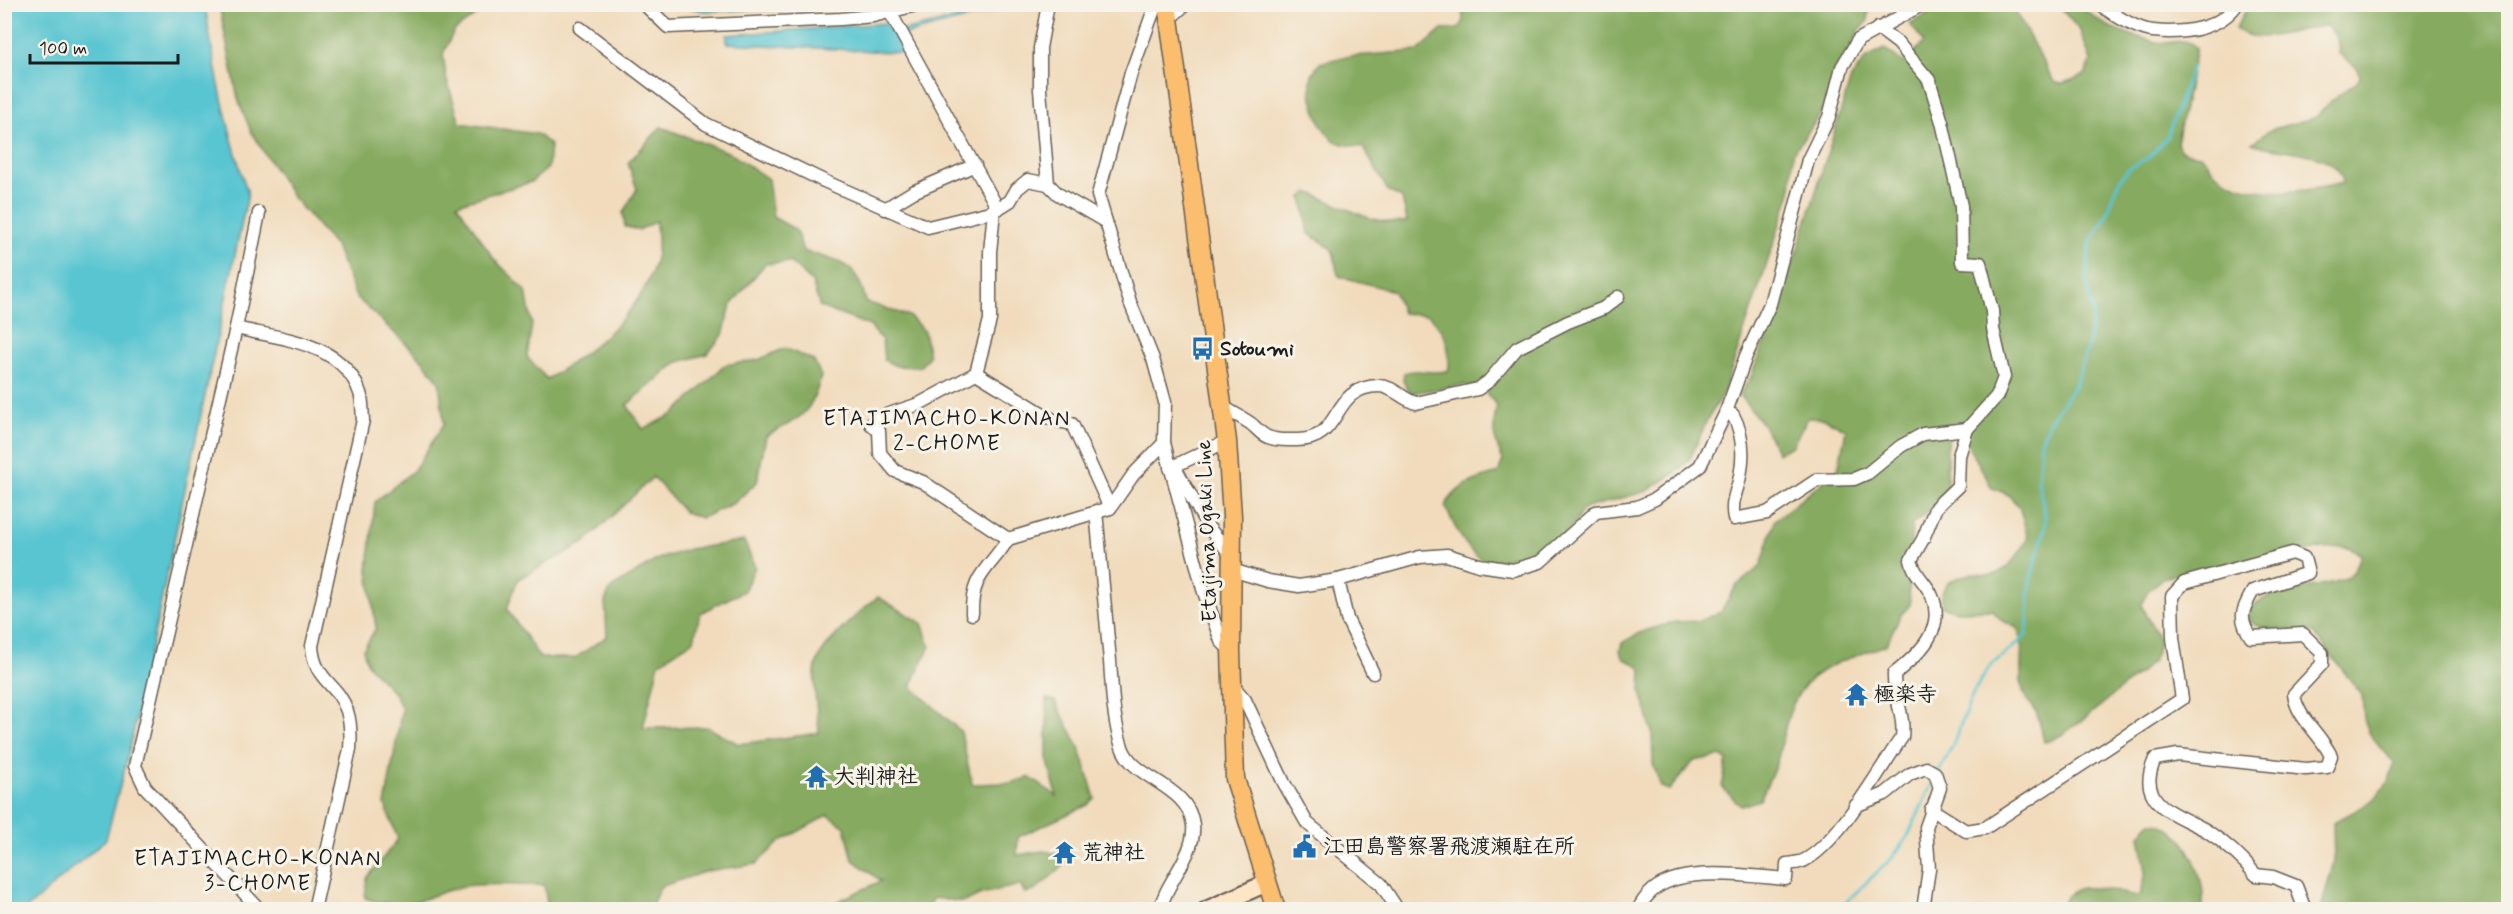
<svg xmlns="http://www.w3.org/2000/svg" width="2513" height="914" viewBox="0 0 2513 914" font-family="Mynerve,'Klee One',sans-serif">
<rect width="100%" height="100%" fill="#f7f3e8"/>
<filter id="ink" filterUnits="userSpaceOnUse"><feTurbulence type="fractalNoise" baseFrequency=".0167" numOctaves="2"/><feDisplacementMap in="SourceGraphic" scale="12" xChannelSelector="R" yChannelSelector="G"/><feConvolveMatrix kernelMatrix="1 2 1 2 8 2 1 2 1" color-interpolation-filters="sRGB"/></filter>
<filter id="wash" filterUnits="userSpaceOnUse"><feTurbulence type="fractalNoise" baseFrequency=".008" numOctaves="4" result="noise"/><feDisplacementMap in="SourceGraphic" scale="24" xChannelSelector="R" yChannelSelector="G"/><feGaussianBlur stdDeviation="1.35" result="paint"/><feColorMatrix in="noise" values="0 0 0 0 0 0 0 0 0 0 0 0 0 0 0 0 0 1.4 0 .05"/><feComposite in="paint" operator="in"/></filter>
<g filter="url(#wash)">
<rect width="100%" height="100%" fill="#f1dbbc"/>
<g fill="#86aa60" stroke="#51633e" stroke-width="1.5">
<path d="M219,5H482L483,10L454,31L443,54L446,77L460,123L537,134L550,145L548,168L531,182L457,204L494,259L526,291L532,324L527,357L547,379C591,352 644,311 656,258C659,247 656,233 656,221L639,230L625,227L623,213L637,189L628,163L661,127L730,153L768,179L773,217L796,230L803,251C840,262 857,261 866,302L909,316L924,331L929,356L920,367L896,366L884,360L882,340L870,326L820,307L812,282L790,262L765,264L731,305L723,335L707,354L678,362L627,405L643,429L674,414L725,365L758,360L785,348L814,361L821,376C811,415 801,418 766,436L757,482L734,503L702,518L685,513L653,477L584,543L518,579L507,609L540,658H575L607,636L605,601L611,588L658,559L689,549L744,541L755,567L744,591L700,613L694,640L659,663L643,728L707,727L739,744L819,733C818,713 811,681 817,662C824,643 862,609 878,597L922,623L930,646L911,686L961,732L972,784L1011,783L1029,777L1057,796L1047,758V699L1055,701L1080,749L1095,798L1088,805L1018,837L1017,855L1043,851L1058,854L1064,865L1034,891L1025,893L1020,885L981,894L964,902L933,898L927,909H836V902L881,881L853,860L845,827L828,815L781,841L756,864L707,871L660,887L650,909H548L544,885C521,886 481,882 460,887C420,897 409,914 365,898L367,878L398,839L385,805L402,709L395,694L368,665L363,650L376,628L368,570L375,502L414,470L444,424L439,381L418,355L356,297L335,246L292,196L251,132L238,99Z"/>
<path d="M1462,5H1869L1868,20L1858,32L1820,115L1793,153L1791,192L1724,391L1707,420L1691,457L1681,469L1647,491L1583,509C1563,547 1545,553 1505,559C1497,560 1486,563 1478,557C1464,546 1452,522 1445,506C1458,484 1475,480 1498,473L1503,460C1493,439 1492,427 1497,405L1480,387L1463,385L1411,393L1403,381L1404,373C1419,367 1434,376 1449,370C1449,344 1448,333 1428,315L1402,313L1394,291L1339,276C1334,268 1337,261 1333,252C1329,244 1316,239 1309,234L1302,197L1308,192C1336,202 1378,229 1407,221L1402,198L1388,191L1363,147C1354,145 1342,146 1335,141C1319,130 1307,93 1312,75C1313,71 1318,66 1320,63L1343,57L1418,51L1442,30L1458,29L1463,23Z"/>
<path d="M1944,5H2012L2054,82L2061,84L2085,75L2091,60L2080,31L2058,5C2090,5 2079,9 2103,23C2117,32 2140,38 2157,42C2171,46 2184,34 2196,48L2177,143L2180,150C2187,154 2195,153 2202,156C2208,160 2211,170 2217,174C2251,200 2305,192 2343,183C2338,147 2277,154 2252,143L2270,130L2316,117L2332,100L2357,82L2361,75L2357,68L2338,53C2340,42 2335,33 2326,26C2297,27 2261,48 2235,29L2249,5H2508V909H2321L2334,861L2333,822C2361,809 2389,796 2394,763L2369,733L2364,718L2362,695L2314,633L2265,628L2248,620C2247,587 2321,590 2344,579C2355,574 2358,564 2361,554L2346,547L2321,548L2206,576L2182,572L2160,580L2147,592L2142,605C2148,630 2168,630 2153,661C2135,676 2063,742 2044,742C2042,733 2040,718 2035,710C2028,699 2026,703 2022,687C2018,666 2026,647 2017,628L2002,621L1992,610L1958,611L1942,607C1942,603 1941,596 1942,593C1945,580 1966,573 1977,574C1983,574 1989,577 1995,574C2010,569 2022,550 2028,537L2019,506L2007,494L1992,488L1962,434L1949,429C1944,449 1950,476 1946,490C1942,505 1924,515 1912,524L1909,579L1910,605L1900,616L1886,645C1865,653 1841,659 1822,671C1790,690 1786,724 1778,758C1774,772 1766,786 1760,800L1741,806L1722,787L1727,760L1720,756L1694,761L1669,790L1661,787L1653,764L1652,732L1641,692L1642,671L1638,665L1624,659L1620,651L1622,643L1641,632L1675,622L1699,621L1721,612L1736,586L1761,566L1775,520L1838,470L1846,430L1826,419L1808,418L1792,446L1778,453L1764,426L1739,395L1751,377L1798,249L1851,78L1865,59L1885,49L1904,63L1924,42L1910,24Z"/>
<path d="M2150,823C2184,820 2209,883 2202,909H2061C2070,872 2113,894 2140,896L2146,873L2140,835Z"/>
</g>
<g fill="#58c5d1" stroke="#3a7076" stroke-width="1.5">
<path d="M5,4L205,5C214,69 228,132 248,194L129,752L106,839L25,910L4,909Z"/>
<path d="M679,5H892L881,8L703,11Z"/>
<path d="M964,5H1019L904,35L902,31L966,16Z"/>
<path d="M885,23L903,45L905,53L727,43V35Z"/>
</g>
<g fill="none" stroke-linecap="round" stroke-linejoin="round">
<g stroke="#58c5d1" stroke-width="3">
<path d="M1939,771L1952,747L1974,691L1990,666L2022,640L2027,633L2030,581L2045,529V514L2038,481L2041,441L2049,422L2075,385L2088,348L2093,313L2086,280L2090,243L2106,217L2119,181L2128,169L2149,157L2167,137L2192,67"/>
<path d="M1838,910L1893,857L1907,838L1934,779"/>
</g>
</g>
</g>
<g filter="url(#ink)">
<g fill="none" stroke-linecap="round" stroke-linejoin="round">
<defs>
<g id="street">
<path d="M644,4L668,27L841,19L873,16L920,4"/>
<path d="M1156,4L1131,73L1098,195L1130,302L1153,359L1165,402L1164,443L1203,589L1221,641L1231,651"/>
<path d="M2099,4C2114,15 2135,29 2153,31C2182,34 2220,30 2237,4"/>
<path d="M890,12L998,209"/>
<path d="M1169,19L1186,4"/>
<path d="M580,28L706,124L824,181L928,227L994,211L1010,201L1017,189L1028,180L1048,184L1040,90V48L1048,4"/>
<path d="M1048,184L1058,194L1106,222"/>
<path d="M885,209L913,192L975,165"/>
<path d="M994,211L990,252V320L976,373L919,404L877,418L871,424L879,431L880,453L895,471L923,482L1008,539L1110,508L1133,475L1164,443"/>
<path d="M259,213L236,328L135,766L145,787L260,910"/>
<path d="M236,328C280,339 343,342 360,393C363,401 362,412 363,420L312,646C314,681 338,683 347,711C351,723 351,736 350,749L314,910"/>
<path d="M976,373L1053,420L1072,424L1110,508"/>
<path d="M1222,406C1231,412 1241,417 1250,423C1256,427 1261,435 1268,437C1277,441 1286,440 1296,440C1345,441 1328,387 1379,386C1393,386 1403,400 1416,403L1478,389L1489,381L1517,348L1568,322L1604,308L1618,297"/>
<path d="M1726,412L1733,415C1744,435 1744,459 1739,481C1735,496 1731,503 1734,519L1767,513L1817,480L1854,479L1868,473L1901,446L1923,434L1967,429"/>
<path d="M1170,468L1227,441"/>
<path d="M1176,469L1208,527L1232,556"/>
<path d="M1096,511C1101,561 1105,611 1110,661C1112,690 1113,719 1122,747C1133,780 1188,784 1193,825C1196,855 1165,882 1160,910"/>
<path d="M1232,570L1268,581L1299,586L1338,580L1420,557L1447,555L1479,565L1513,570L1540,562L1596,512L1637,507L1655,499L1700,466L1726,412L1746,356L1770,304L1808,160L1829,117L1842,67L1858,40L1923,4"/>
<path d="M1338,580L1347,619L1373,673"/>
<path d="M972,614C971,574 989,570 1008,539"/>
<path d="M1233,686L1245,700L1284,783L1307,823L1381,884L1398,910"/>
<path d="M1855,806L1885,794L1910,774L1926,768L1935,773L1940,788L1926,827L1929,869L1923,910"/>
<path d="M1931,809L1966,831L1985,828L2182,699L2173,638L2172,596L2184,583L2292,553L2304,558L2308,573L2253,591C2242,610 2238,618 2251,637L2303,634L2322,653V664L2294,694C2297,719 2320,732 2331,756L2327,767L2306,769L2178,755L2155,759C2150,770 2146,783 2153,795C2162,813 2191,821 2207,831C2227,844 2242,858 2256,875L2273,877L2296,886L2305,910"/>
<path d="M1638,910C1641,904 1645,898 1649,894C1676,864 1749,876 1786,879L1787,864C1793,863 1800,863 1805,860C1840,841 1879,770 1902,737C1905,714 1893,696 1894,674C1918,655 1946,630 1932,596C1926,582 1914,575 1911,560L1923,539L1936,507L1958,486L1959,456L1967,429L1997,396L2004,377L1993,329L1992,311L1980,263L1962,262L1961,206L1942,122L1929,80L1898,43L1878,28"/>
</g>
<path id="secondary" d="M1206,910L1267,883"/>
<path id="primary" d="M1167,4L1227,441L1232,516L1231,651L1235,779L1276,910"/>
</defs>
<use href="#street" stroke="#675f54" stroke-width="15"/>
<use href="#secondary" stroke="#675f54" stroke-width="20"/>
<use href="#primary" stroke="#675f54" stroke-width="21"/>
<use href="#street" stroke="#fff" stroke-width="12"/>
<use href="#secondary" stroke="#fde5c5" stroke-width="16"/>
<use href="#primary" stroke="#fbbd6e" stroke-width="18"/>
</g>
</g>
<defs>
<symbol id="bus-bare" viewBox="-9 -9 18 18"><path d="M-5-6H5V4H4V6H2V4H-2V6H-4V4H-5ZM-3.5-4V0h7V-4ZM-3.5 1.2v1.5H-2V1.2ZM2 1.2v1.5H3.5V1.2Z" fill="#1f6fb2" stroke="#f7f3e8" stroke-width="2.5" paint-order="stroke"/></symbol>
<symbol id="temple-bare" viewBox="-9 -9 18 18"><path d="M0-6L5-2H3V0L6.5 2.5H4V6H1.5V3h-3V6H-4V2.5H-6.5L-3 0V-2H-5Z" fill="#1f6fb2" stroke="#f7f3e8" stroke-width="2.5" paint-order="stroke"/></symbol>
<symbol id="civic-bare" viewBox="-9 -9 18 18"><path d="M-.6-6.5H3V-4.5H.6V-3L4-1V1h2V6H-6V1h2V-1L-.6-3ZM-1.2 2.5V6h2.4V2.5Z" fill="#1f6fb2" stroke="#f7f3e8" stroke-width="2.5" paint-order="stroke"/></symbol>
</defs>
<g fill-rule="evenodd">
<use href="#bus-bare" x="1186" y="332" width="33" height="33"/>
<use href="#temple-bare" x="1840" y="678" width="33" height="33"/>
<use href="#temple-bare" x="800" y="760" width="33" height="33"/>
<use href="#civic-bare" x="1288" y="830" width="33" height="33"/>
<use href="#temple-bare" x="1048" y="836" width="33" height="33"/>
</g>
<g text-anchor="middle" stroke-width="6" stroke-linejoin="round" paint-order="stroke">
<g font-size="21" font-weight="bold" fill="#1c1c1c" stroke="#f7f3e8" text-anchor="start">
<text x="1220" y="355">Sotoumi</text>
<text x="1874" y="701">極楽寺</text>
<text x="834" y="783">大判神社</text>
<text x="1323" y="853">江田島警察署飛渡瀬駐在所</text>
<text x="1082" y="859">荒神社</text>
</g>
<g font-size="21" fill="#1c1c1c" stroke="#f7f3e8">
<text transform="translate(1206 531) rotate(-92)" y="7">Etajima Ogaki Line</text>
</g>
<g font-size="22" letter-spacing="1.5" fill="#1c1c1c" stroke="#f7f3e8">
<text x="947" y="425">ETAJIMACHO-KONAN<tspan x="947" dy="25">2-CHOME</tspan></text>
<text x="258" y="865">ETAJIMACHO-KONAN<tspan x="258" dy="25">3-CHOME</tspan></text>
</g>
</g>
<rect width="2513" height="914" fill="none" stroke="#f7f3e8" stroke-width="24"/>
<path d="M30 54v9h148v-9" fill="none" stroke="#1c1c1c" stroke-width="3"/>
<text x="39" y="54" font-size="18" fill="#1c1c1c" stroke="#f7f3e8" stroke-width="4.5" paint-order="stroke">100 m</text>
</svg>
